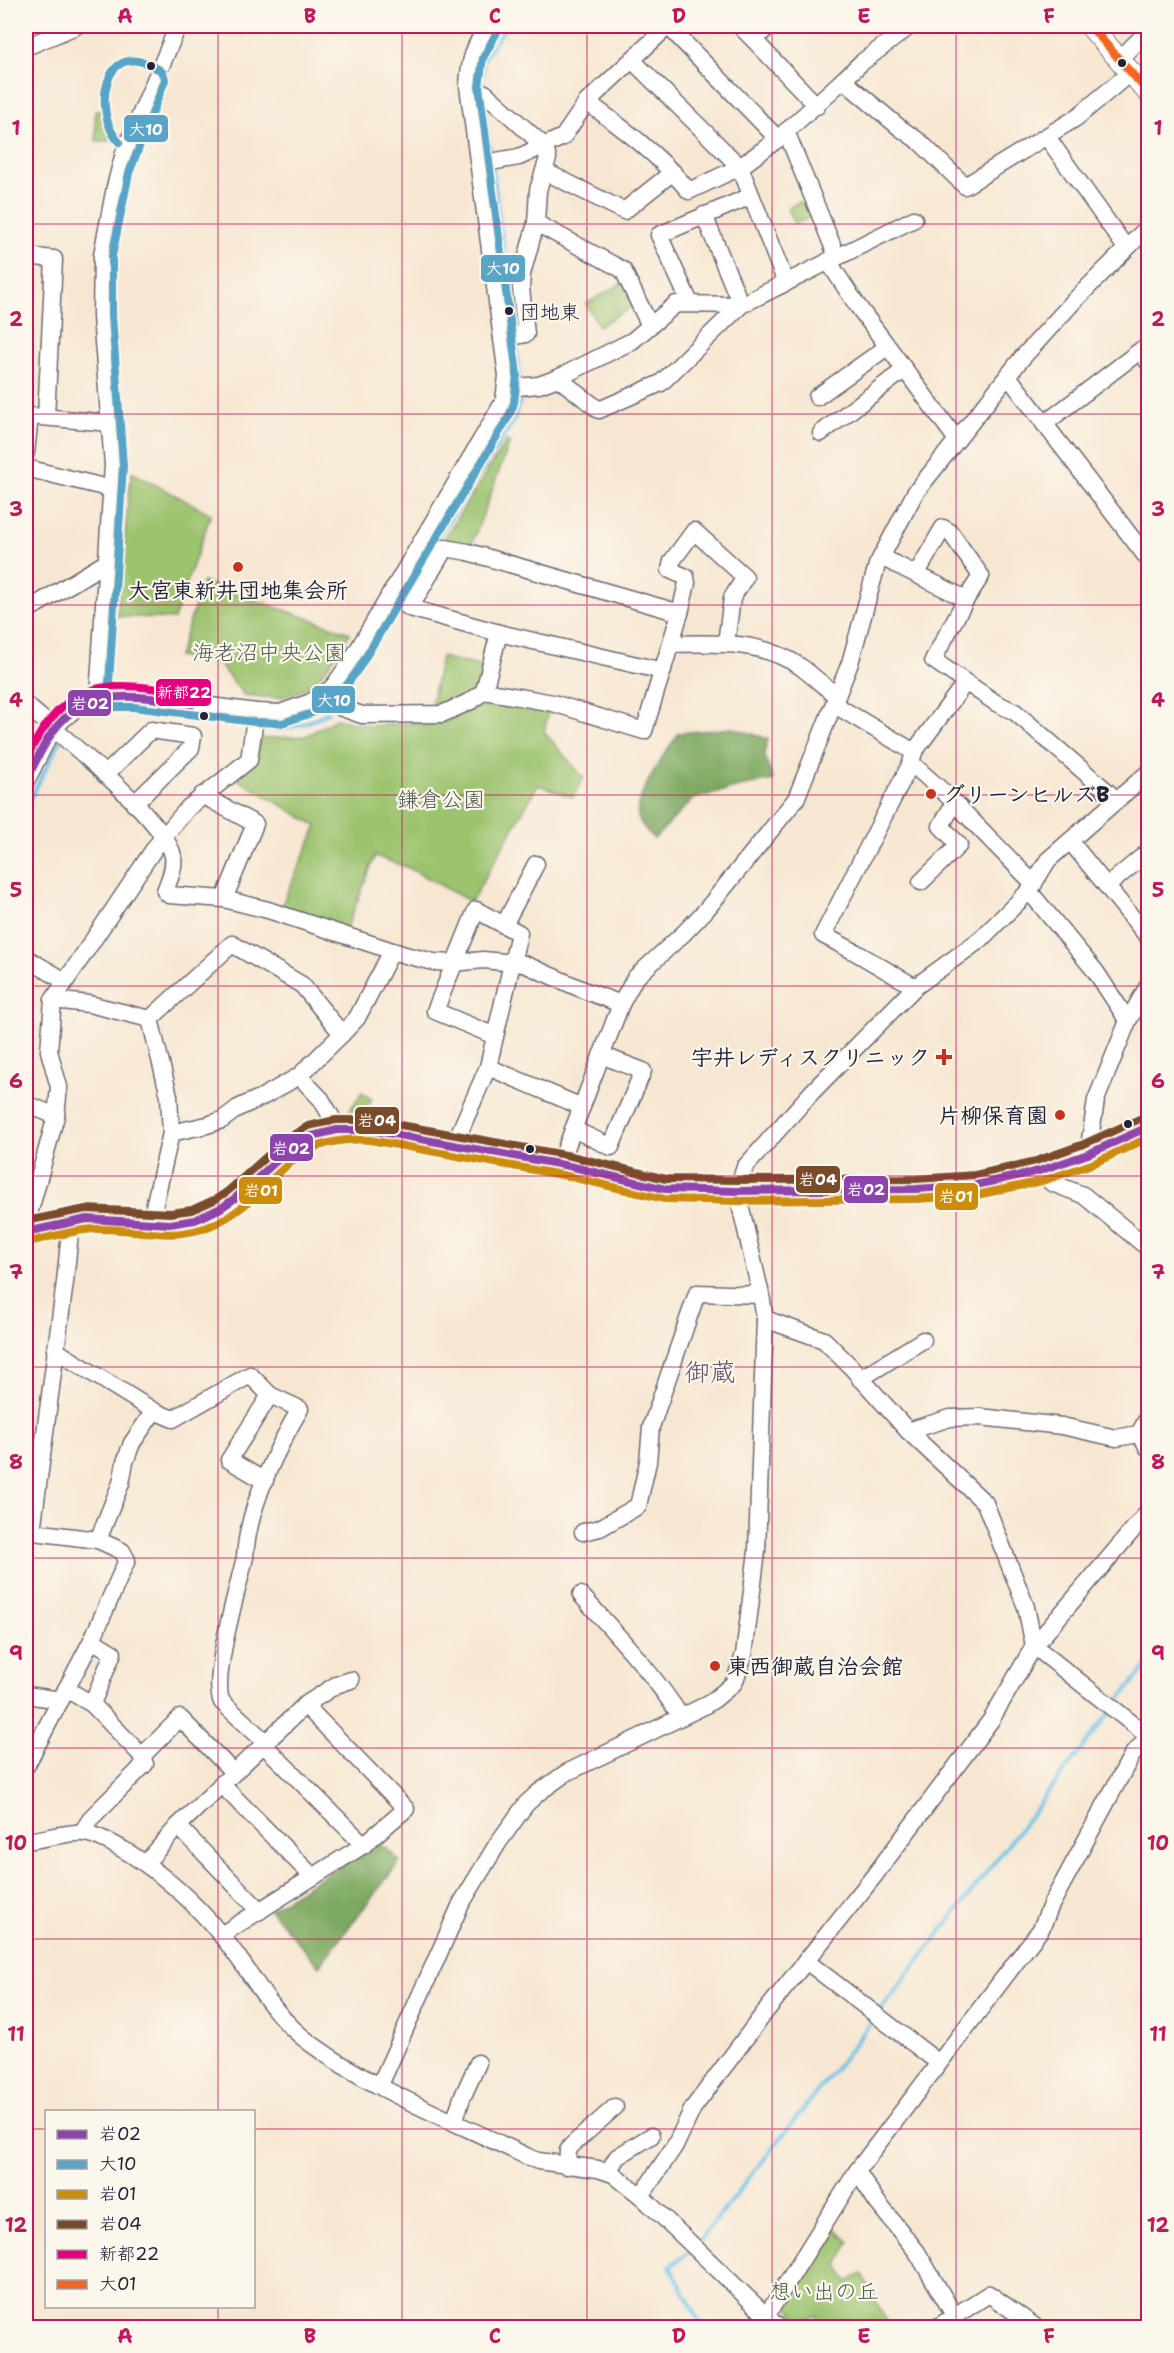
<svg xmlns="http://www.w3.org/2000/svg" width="1174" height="2353" viewBox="0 0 1174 2353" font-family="'Shantell Sans','Klee One',sans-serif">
<rect width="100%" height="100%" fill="#fbf7ec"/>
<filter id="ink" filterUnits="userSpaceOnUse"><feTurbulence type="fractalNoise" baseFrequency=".0167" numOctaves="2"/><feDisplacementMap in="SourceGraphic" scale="12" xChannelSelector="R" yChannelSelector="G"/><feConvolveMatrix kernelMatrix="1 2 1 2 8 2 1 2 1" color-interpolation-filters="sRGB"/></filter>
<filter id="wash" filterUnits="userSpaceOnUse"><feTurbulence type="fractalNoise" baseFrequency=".008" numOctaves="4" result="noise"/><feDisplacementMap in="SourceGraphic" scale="24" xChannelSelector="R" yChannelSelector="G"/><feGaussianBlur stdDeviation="1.35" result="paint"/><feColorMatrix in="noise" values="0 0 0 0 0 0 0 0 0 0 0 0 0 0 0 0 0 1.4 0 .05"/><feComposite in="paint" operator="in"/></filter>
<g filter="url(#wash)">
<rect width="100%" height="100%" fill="#f7e7d2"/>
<g fill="#9cc36e" stroke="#5f7254" stroke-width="1.5">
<path d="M95,111H105L111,141H96Z"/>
<path d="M799,202L812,208L816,215L795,224L788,208Z"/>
<path d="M622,283L635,305L599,326L586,304Z"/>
<path d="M506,441L510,442L471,546L444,539Z"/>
<path d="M131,472L211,514L174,619L117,616Z"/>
<path d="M203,582L350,633C334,659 315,692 282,697C270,699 256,696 244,695L217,662L178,657Z"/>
<path d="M441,657L484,667L481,688L447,705H431Z"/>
<path d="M493,699L548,713L544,732L584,778L573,797L538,785L471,902L409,868L375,856L346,930L281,907L317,826L237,779L255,761L260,739L306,736L336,719L369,726L452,720Z"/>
<path d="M362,1092L372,1100L360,1118L351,1116L350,1110Z"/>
<path d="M832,2226L850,2241L838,2265L848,2282L862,2274L890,2327H823L816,2315L800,2324L785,2302Z"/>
</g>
<g fill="#7da961" stroke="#50664e" stroke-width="1.5">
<path d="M733,728L768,739L764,754L773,780L739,787L693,799L654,839C649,833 639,824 638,816C634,797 667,749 679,733Z"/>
<path d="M378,1841L400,1861L319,1966L270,1910Z"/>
</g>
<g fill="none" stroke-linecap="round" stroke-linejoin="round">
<g stroke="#6dc3ea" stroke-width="4">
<path d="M482,90L483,61L506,26"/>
<path d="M483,98L491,158"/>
<path d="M492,166L515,331"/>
<path d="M516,341L520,382"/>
<path d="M406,591L430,549L513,422L521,398L520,392"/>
<path d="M259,729C284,730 308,725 328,712"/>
<path d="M26,807L60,741"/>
<path d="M1115,1705L1148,1664"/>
<path d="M879,2012L1111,1711"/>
<path d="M698,2243L875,2018"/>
<path d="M691,2251L670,2266L703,2328"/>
</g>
</g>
</g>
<g filter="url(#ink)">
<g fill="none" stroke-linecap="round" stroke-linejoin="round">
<defs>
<g id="minor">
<path d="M668,26L778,139"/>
<path d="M740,26L754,40"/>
<path d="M769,26L754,40L817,106"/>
<path d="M26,47L76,26"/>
<path d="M1120,59L1148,31"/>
<path d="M632,60L740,167L786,283"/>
<path d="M843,80L861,63L910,26"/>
<path d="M485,93L544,146L548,158L538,190L536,223L623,270L650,326"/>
<path d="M587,102C624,129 659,155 689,191L740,167L778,139L843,80L900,128L920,142L965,186L1076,118L1131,72"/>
<path d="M786,131L837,257"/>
<path d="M1047,137L1126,248"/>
<path d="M479,164L519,157L563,137L587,102L668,26"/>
<path d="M544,171L624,211L673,172"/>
<path d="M26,256L54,259L46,417"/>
<path d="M828,261L857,305L957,440"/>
<path d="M690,303L659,235L751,196"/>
<path d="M502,339L526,334L521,288L522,274L536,223"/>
<path d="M1008,376L1148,559"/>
<path d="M558,378L599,410L661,383L741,305L704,215"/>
<path d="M506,388L539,385L558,378L632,341L676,304L741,305L914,219"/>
<path d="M817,397L887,347"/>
<path d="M1044,424L1141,350L1148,362"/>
<path d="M821,433L904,370"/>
<path d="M26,453L30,416L110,423"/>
<path d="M26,468L112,489"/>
<path d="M881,557L966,599"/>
<path d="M917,573L943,528L950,532L981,576L966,599L933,660L996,703L1015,712L1117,800"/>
<path d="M389,595L410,608L445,548L468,552L680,613L644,731L553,703L484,691"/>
<path d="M410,608L499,633L663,671"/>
<path d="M26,611L107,562"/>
<path d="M680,613L687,583L686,577L670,570L672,561L694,531L745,577L732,598L726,643"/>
<path d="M671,644C716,643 762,640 801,667C813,676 825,687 837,696"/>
<path d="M323,694L342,708L362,715L442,714L471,701L484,691L499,633"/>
<path d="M98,697L113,465L101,316L102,255L115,187L124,153L178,26"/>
<path d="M26,705C57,732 165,819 173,856C175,868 169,880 165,891L169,895L224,899L268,910L405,955L434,962L454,963L483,960L524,964L586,991L621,1004"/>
<path d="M835,705L914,752"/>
<path d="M911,763L949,797L1034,884"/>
<path d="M105,775L151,730L193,736L191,748L134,804"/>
<path d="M26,781L47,740L60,722L74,710L98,697L134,696L256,712L280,713L311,702L332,688L350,663L504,401L507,376L468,86C469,63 474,45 488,26"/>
<path d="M202,795L255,824L224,899"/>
<path d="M1070,841L1148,937"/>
<path d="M921,882L959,845L941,826L954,803"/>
<path d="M1107,886L1148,852"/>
<path d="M1029,891L1096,972L1128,1021"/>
<path d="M504,925L536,864"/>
<path d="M26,958L65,981"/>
<path d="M915,987L855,952L823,935L911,763L914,752L965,683"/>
<path d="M53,1000L89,1004L150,1019"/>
<path d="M342,1034L357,1018L392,951"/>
<path d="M488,1067L582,1107"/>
<path d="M299,1076L321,1099L339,1130"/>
<path d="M26,1104L56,1116"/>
<path d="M573,1129L611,1147L643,1071L601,1055"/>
<path d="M454,1145L488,1067L519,933L476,910L435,1011L495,1036"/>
<path d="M1088,1154L1096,1100L1128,1021L1148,986"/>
<path d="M560,1164L621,1004L635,978L684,933L706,910L796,799L850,663L877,565L915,493L1022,358L1074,301L1148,227"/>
<path d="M1039,1171L1052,1183L1083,1195L1148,1248"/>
<path d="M150,1224L171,1133L169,1096L150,1019L232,944L302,985L342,1034L299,1076L264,1096L238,1108L222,1120L207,1125L171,1133"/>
<path d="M26,1225L56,1116L59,1087L49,1051L53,1000L156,846L188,808L249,760L256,712"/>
<path d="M765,1319L824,1340L851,1367L908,1431L985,1503L1026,1607L1034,1646L1148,1736"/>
<path d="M55,1350L154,1411L173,1419L250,1375L270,1395L300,1409C276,1450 248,1508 245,1557C239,1585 210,1680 222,1702L261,1738L263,1744L364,1845"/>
<path d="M860,1379L923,1340"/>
<path d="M908,1431L950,1418L980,1417L1062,1426L1116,1438L1139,1434"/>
<path d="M1139,1434L1148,1417"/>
<path d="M1139,1434L1148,1448"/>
<path d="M265,1481L229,1460L270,1395"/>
<path d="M26,1531L98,1540L122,1551L127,1560L92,1640L26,1766"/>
<path d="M32,1531L65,1282L71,1222"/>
<path d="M583,1532L600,1528L638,1506L648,1462L651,1427L697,1293L761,1295"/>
<path d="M98,1540L121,1483L125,1462L132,1443L154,1411"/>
<path d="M581,1595C617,1635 652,1672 681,1717"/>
<path d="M66,1689L92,1704L142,1756L145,1764L92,1817L82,1832"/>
<path d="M26,1695L61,1700"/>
<path d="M92,1704L113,1653L92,1640"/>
<path d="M305,1705L336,1685L351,1680"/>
<path d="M142,1756L180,1718L233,1772"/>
<path d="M221,1784L313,1877"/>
<path d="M178,1826L260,1911"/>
<path d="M26,1841C41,1840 71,1831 84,1833C100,1836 115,1845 129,1853C164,1875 195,1903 221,1935C252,1972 270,2014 310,2043C376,2092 455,2121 528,2157L538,2161L598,2169L613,2174L641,2196L779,2328"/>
<path d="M146,1863L178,1826L305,1705L406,1809L362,1846L221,1935"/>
<path d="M806,1961L939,2063"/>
<path d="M380,2085L461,1904L498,1843L526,1804L538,1793L566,1773L704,1706L715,1699L734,1683L738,1672L744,1655L757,1551L765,1319L761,1295L737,1191L745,1167L812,1092L915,987L981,939L1029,891L1048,860L1148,773"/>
<path d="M454,2122L462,2098L478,2063"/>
<path d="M567,2166L568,2151L571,2146L615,2107"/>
<path d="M857,2171L877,2202L917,2252L954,2315"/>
<path d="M608,2172L617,2157L651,2136"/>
<path d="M641,2196L676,2144L693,2108L762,2016L874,1876L991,1720L1034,1646L1148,1512"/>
<path d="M767,2315L857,2171L1041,1929L1051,1905L1132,1755L1148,1738"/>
<path d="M936,2328L989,2294L1037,2328"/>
</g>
<g id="major">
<path d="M1090,26L1148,92"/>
<path d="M26,1232C52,1226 80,1217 107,1219C141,1220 174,1231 207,1216C247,1198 269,1158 304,1140C324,1129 349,1128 371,1130L569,1166L665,1189L737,1191L916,1189L976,1185L1039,1171L1088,1154L1148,1127"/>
</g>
</defs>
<use href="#minor" stroke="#6d6770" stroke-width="19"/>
<use href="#major" stroke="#6d6770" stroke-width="23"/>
<use href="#minor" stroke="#fff" stroke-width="16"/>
<use href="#major" stroke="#fff" stroke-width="21"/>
<defs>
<g id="bus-1">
<path d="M26,781C36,762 44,741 58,725C91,685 147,697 192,704"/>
<path d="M26,1232L87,1219L170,1224L195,1220L221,1208L234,1199L291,1148L312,1136L337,1130H371L569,1166L665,1189L737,1191L916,1189L976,1185L1039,1171L1088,1154L1148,1127"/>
</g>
<g id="bus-2">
<path d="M108,698L123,466L112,316V256L129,173L165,80C164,72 161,70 154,67C103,38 92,113 119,142"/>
<path d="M98,707H133L255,722L282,723L315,712L338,697L359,668L509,416L514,403L517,375L479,86L483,58L497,32"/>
</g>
<path id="bus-3" d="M28,1242C51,1237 73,1230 96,1229C135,1228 172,1242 210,1226C277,1198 280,1134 370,1140L567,1176L664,1199L737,1201L916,1199L977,1195L1042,1181L1092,1164L1148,1138"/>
<path id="bus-4" d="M26,1221L86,1209L170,1213L192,1210L216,1199L228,1191L286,1139L308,1126L336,1120H373L571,1156L666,1179L737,1180L916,1179L975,1175L1036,1161L1084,1144L1144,1117"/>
<path id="bus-5" d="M26,759C68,673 109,681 194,694"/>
<path id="bus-6" d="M1090,26L1148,92"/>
</defs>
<use href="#bus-1" stroke="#fbf7ec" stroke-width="12"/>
<use href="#bus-2" stroke="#fbf7ec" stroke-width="12"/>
<use href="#bus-3" stroke="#fbf7ec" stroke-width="12"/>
<use href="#bus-4" stroke="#fbf7ec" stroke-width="12"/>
<use href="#bus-5" stroke="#fbf7ec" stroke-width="12"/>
<use href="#bus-6" stroke="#fbf7ec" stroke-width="12"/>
<use href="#bus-1" stroke="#8e44ad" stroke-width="8"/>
<use href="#bus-2" stroke="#59a4c7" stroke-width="8"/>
<use href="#bus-3" stroke="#cc8c0c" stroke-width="8"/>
<use href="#bus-4" stroke="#7a4b2a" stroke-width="8"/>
<use href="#bus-5" stroke="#e5007d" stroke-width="8"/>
<use href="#bus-6" stroke="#f26522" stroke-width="8"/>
</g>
</g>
<path fill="none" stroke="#c2185b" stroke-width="1.5" stroke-opacity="0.55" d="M218,26V2112M402,26V2328M587,26V2328M772,26V2328M956,26V2328M26,224H1148M26,414H1148M26,605H1148M26,795H1148M26,986H1148M26,1176H1148M26,1367H1148M26,1558H1148M26,1748H1148M26,1939H1148M26,2129H46M254,2129H1148M218,2306V2328"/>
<g fill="#22223b" stroke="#fbf7ec" stroke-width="2">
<circle cx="1122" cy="63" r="5"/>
<circle cx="151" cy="66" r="5"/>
<circle cx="509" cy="311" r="5"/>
<circle cx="204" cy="716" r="5"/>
<circle cx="1128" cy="1124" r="5"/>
<circle cx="530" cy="1149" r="5"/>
</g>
<g fill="#c8321e" stroke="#fbf7ec" stroke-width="2">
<circle cx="238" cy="567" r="6"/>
<circle cx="931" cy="794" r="6"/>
<path d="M941 1048h6v6h6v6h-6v6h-6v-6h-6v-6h6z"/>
<circle cx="1060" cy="1115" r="6"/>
<circle cx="715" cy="1666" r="6"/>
</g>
<g text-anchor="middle" stroke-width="4.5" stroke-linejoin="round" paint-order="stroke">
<g font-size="20" fill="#22223b" stroke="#fbf7ec" text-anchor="start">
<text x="520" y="319">団地東</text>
</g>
<g font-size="22" font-weight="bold" fill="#22223b" stroke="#fbf7ec" text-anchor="start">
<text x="238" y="598" text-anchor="middle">大宮東新井団地集会所</text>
<text x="943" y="802">グリーンヒルズB</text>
<text x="930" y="1065" text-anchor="end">宇井レディスクリニック</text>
<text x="1048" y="1123" text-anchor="end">片柳保育園</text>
<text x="727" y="1674">東西御蔵自治会館</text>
</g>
<g font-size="22" fill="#4d5a4d" stroke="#fbf7ec">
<text x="269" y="660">海老沼中央公園</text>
<text x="441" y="807">鎌倉公園</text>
<text x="824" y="2299">想い出の丘</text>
</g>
<g font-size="26" fill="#674d70" stroke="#fbf7ec">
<text x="710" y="1381">御蔵</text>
</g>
</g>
<g stroke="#fbf7ec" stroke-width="2">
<rect x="123" y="114" width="46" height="29" rx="6" fill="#59a4c7"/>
<rect x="480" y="254" width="46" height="29" rx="6" fill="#59a4c7"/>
<rect x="155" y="678" width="57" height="29" rx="6" fill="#e5007d"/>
<rect x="311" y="685" width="45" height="29" rx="6" fill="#59a4c7"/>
<rect x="67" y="689" width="45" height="28" rx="6" fill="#8e44ad"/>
<rect x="354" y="1106" width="46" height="29" rx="6" fill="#7a4b2a"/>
<rect x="269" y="1133" width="45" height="29" rx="6" fill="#8e44ad"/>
<rect x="795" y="1165" width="46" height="29" rx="6" fill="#7a4b2a"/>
<rect x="843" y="1175" width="46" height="29" rx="6" fill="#8e44ad"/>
<rect x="238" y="1176" width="45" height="29" rx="6" fill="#cc8c0c"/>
<rect x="934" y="1182" width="45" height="29" rx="6" fill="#cc8c0c"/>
</g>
<g font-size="16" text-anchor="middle" font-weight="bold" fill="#fff">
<text x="146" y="135">大10</text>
<text x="503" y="274">大10</text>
<text x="184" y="698">新都22</text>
<text x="334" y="706">大10</text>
<text x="90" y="709">岩02</text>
<text x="377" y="1126">岩04</text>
<text x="291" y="1154">岩02</text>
<text x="818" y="1185">岩04</text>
<text x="866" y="1195">岩02</text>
<text x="261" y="1196">岩01</text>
<text x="956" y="1202">岩01</text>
</g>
<rect width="1174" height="2353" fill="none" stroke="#fbf7ec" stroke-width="66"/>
<rect x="45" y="2110" width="210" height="198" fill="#fbf7ec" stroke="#a4a2a5" stroke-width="1.5"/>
<rect x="57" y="2130" width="30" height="9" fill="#8e44ad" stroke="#a4a2a5" stroke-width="1.5"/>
<text x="99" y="2140" font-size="18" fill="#22223b">岩02</text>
<rect x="57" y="2160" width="30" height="9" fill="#59a4c7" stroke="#a4a2a5" stroke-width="1.5"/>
<text x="99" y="2170" font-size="18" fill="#22223b">大10</text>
<rect x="57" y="2190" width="30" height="9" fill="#cc8c0c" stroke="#a4a2a5" stroke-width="1.5"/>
<text x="99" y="2200" font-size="18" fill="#22223b">岩01</text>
<rect x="57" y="2220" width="30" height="9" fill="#7a4b2a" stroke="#a4a2a5" stroke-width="1.5"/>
<text x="99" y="2230" font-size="18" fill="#22223b">岩04</text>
<rect x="57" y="2250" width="30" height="9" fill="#e5007d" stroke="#a4a2a5" stroke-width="1.5"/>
<text x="99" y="2260" font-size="18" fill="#22223b">新都22</text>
<rect x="57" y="2280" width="30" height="9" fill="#f26522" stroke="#a4a2a5" stroke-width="1.5"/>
<text x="99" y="2290" font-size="18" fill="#22223b">大01</text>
<rect x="33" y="33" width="1108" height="2287" fill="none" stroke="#c2185b" stroke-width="2"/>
<g font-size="20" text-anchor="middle" font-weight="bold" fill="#c2185b">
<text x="125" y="23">A</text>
<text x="310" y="23">B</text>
<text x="495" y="23">C</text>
<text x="679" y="23">D</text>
<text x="864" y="23">E</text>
<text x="1049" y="23">F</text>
<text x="16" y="135">1</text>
<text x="1158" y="135">1</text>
<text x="16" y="326">2</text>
<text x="1158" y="326">2</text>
<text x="16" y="516">3</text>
<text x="1158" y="516">3</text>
<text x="16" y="707">4</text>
<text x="1158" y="707">4</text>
<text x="16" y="897">5</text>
<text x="1158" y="897">5</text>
<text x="16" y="1088">6</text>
<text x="1158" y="1088">6</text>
<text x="16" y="1279">7</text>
<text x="1158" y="1279">7</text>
<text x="16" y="1469">8</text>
<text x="1158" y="1469">8</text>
<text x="16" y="1660">9</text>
<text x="1158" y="1660">9</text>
<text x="16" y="1850">10</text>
<text x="1158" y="1850">10</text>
<text x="16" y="2041">11</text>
<text x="1158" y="2041">11</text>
<text x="16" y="2232">12</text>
<text x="1158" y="2232">12</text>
<text x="125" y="2343">A</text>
<text x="310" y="2343">B</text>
<text x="495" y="2343">C</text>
<text x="679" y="2343">D</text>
<text x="864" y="2343">E</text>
<text x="1049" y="2343">F</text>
</g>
</svg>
